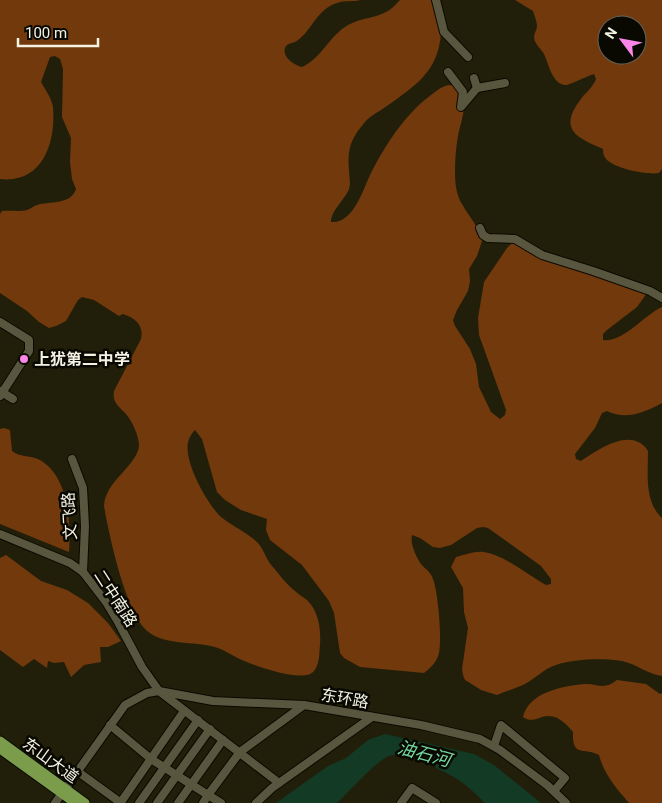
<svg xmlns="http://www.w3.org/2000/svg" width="662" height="803" viewBox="0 0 662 803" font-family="Roboto,'Noto Sans SC',sans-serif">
<rect width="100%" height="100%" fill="#211f09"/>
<g fill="#72390d" fill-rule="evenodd">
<path d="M0,0H361C353,2 345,0 337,3C317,9 312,30 298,40C294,44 287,42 285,48C282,58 295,65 302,67C322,58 329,36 348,25C361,18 376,18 388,11C393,8 396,4 400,0H438C444,11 442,21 441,33C438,72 416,85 387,106C380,111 371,115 365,122C351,138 347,149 349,170C349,176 351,183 349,189C345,200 331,210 331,222C355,224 364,185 373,169C389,139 408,111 435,92C439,89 443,86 449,85C452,85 456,87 460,87C469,103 461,120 458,136C456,147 455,159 455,171C455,182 456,195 462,204C469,217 479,226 482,241L477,256L469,269L470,281L468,291L457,310L453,320L455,326L470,349L476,364L479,387L491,412L500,419L505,415L506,410L479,335L478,318L484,282L507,248L515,240L540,252L647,293L637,307L607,330L603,334V340C623,343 644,315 662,307V403C644,413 626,420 607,411L602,413L595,428L575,454L576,459L581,461C599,449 632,426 648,451C648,474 644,501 662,518V676C648,674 636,664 622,661C604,658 573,659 556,665C543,669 534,680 523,685C514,689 506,691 497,695L481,690L470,683L465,680L463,675L462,669L468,628L464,612L463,588L451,567L456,557C465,555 474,551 483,552C503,554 528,575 546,585L551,584V579L541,566L488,528L483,527L477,528L451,545L440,548L433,547L420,538L412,535C410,544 416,557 421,564C425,569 431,572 433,579C438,591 443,645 438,656C436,663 429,669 424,673L360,667L344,658L340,653L334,613L329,601L302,565L270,540L266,530L267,519L241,510L225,500L217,492L202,439L195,430C193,432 190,436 189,439C181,458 207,504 221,517C232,526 248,533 258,543C264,550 266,559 272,566C279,574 286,584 295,591C298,594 303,597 307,600C319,612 321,629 320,645C319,654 320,663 314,671C304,684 256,666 242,660C233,656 225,650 215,647C194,641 163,646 146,630C125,610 109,535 104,506C105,481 137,466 139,446C139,436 132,421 126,414C119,406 112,403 114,391L141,339C144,325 135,318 123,314L119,316L94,300L82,297L78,300L66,321L56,326L49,328L39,322L27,311L0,293V214L2,211C10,210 19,212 27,210C30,209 34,206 37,205C50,201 71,205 76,189L72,179L70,162L71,138L62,117L63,69L60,59L55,56L50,57L41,82C45,89 52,99 53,107C56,142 43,184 0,179Z"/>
<path d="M515,0H662V169L659,173C647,175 617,169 607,160C604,157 603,154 603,149C572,136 558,127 584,95C589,90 593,86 596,79L594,74C587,76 568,86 565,85C552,84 548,62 544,54C541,49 534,43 534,37C534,33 537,30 537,26C537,21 534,15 533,11ZM607,25H637V55H607Z"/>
<path d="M4,428L10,430L12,451C21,458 31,455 40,460C69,477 71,523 69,552L0,524V429Z"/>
<path d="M6,555L41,581L67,590L88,603L108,623L121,641L108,647H100L101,662L84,665L71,677L64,662L54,663L48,661L47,668L34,659L23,667L0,650V558Z"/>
<path d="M617,680L646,684L660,694L662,693V803H629C616,788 604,774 599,755C583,747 572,758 573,732C567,725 559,716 549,716C538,716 533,724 523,717C529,692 563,686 584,684C598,683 603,691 617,680Z"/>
</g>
<path fill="#133a25" d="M385,734L474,754L494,765L541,803H485C468,786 457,777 436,768L435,763C421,758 404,752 389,756C377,760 349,792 337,803H276L328,766L346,758L368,740Z"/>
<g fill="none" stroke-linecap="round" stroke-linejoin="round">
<defs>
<g id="minor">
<path d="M436,0L444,32L468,57"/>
<path d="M448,72L463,92L461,107L477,88"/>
<path d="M474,78L477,88L505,83"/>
<path d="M480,228L483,235L488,238L515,239L542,255L593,271L650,291L662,298"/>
<path d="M0,322L29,340V351L0,396"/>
<path d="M0,391L13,399"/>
<path d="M72,459L83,488L85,526L83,572"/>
<path d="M0,534L70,563L83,572L106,602L118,622L142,667L159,691L279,783"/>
<path d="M110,725L151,759L208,795L240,752L304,705"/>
<path d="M494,746L501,725L565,778L554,791"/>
<path d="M77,771L121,803"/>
<path d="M121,802L184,711"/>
<path d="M55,803L125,705L147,693L159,691L213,701L304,705L421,725L480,739L500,750L547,785L566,803"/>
<path d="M139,803L198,720"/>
<path d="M157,803L210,729"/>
<path d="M178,803L223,740"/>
<path d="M203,803L208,795L221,803"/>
<path d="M256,803L272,788L372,717"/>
<path d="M401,803L412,788L436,803"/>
</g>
<g id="major">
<path d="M0,741L85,803"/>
<path d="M0,749L75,803"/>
</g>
</defs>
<use href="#minor" stroke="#0b0900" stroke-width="10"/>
<use href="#major" stroke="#0b0900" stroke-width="11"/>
<use href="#minor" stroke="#58563e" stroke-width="8"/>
<use href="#major" stroke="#7a9c4b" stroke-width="9"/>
</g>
<circle fill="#fa87e7" stroke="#090902" stroke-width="2" cx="24" cy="359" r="5"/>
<g text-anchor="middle" stroke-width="5" stroke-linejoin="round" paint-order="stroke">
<g font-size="16" font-weight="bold" fill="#f3f2e4" stroke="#090902" text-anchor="start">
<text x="34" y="365">上犹第二中学</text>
</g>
<g font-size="16" fill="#f3f2e4" stroke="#090902">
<text transform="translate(69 516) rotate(-93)" y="6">文飞路</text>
<text transform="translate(116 598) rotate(57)" y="6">二中南路</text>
<text transform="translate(345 698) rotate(10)" y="6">东环路</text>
<text transform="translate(51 760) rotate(36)" y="6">东山大道</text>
</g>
<g font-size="18" font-style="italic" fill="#73d89f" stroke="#090902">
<text transform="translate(424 754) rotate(15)" y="6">油石河</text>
</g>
</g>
<g transform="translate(622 40) rotate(302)"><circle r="24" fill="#090902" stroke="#67665c"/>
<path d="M0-4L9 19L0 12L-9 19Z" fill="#fa87e7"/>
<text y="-8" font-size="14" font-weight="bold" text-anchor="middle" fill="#f3f2e4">N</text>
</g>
<path d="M18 38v8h80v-8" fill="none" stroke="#f3f2e4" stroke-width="2.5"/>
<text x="25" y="38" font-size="15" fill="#f3f2e4" stroke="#090902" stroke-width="4" paint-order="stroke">100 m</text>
</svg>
